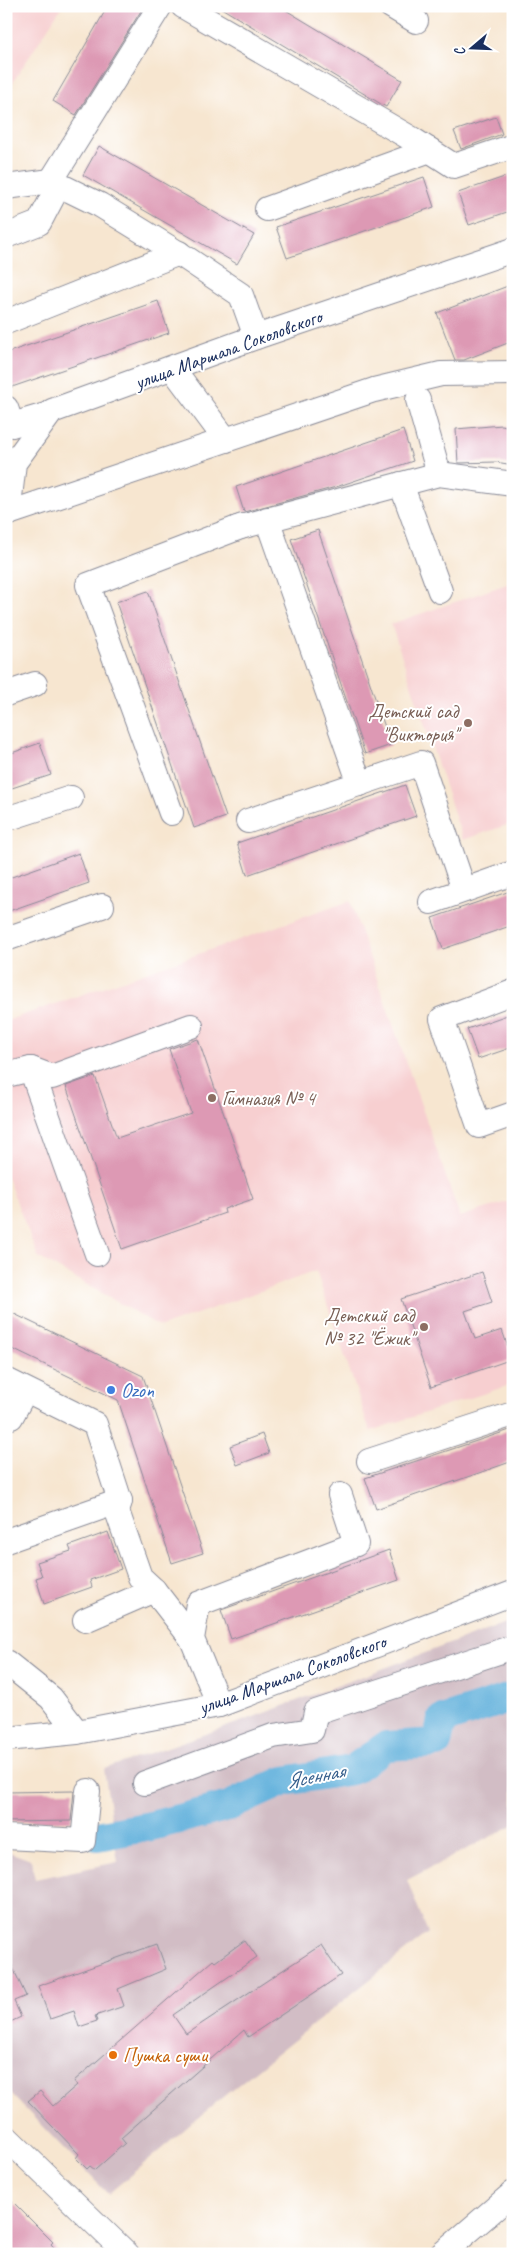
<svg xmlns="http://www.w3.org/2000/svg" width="519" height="2260" viewBox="0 0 519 2260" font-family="Caveat,sans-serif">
<rect width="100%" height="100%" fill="#fff"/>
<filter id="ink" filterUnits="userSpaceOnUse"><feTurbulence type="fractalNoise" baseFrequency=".02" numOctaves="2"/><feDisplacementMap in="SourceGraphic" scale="10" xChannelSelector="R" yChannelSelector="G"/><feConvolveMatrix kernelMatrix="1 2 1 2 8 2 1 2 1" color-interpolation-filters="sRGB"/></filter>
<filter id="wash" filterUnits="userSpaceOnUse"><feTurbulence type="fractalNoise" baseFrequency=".0096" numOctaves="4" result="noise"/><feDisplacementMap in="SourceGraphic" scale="20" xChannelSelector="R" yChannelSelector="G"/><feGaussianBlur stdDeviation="1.12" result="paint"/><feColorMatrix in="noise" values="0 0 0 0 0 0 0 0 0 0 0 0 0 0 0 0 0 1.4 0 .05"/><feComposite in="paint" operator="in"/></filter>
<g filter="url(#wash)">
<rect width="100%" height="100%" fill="#f7e6d0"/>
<g fill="#f7cfd0">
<path d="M6,6H62L6,93Z"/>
<path d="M513,582V823L463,840L391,624Z"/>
<path d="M350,901L460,1217L513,1200V1384L370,1431L316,1271L161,1327L38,1257L6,1175V1021Z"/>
</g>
<path fill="#d2bdc5" d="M513,1620V1825L407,1880L428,1933L224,2096L108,2194L6,2089V1851L31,1860L35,1879L118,1862L104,1769L243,1721Z"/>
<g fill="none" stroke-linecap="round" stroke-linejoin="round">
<path stroke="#60b0db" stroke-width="30" d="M97,1836L151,1826L229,1806L284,1781L352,1770L386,1746L437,1743L442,1720L513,1697"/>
</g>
<g id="blocks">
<g fill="#dd99b4">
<path d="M108,6H144L76,115L53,101Z"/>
<path d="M218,6H279L402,80L386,107Z"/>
<path d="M496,117L502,134L461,149L454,131Z"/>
<path d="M99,146L254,235L237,264L83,175Z"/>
<path d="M513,174V210L469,225L458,193Z"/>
<path d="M424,177L434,207L287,258L276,227Z"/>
<path d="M513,284V341L464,360H455L437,313Z"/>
<path d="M158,301L169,333L12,387L6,370V353Z"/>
<path d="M502,425L513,428V465L496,462L458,463L456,429Z"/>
<path d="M403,430L413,461L336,487L244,512L236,487Z"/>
<path d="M318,530L391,745L365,754L291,539Z"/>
<path d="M148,591L226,817L194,828L116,602Z"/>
<path d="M40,743L51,775L6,790V755Z"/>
<path d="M405,785L416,816L247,875L237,843Z"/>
<path d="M79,853L89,883L6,912V879Z"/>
<path d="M513,890V925L443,949L432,918Z"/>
<path d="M513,1013V1047L478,1059L467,1029Z"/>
<path d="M198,1039L253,1199L224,1209L225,1213L122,1249L66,1086L95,1076L117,1138L191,1113L169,1049Z"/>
<path d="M482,1272L492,1302L465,1311L475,1339L502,1330L512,1359L431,1387L401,1299Z"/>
<path d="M6,1310L143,1376L203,1553L172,1563L118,1400L6,1346Z"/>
<path d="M513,1429V1461L376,1509L365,1478Z"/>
<path d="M262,1434L269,1453L237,1465L230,1446Z"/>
<path d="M108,1532L121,1569L90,1580L92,1587L44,1604L36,1578L42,1576L37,1562L71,1551L69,1546Z"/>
<path d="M389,1550L399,1580L231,1639L221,1610Z"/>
<path d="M74,1791L71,1821L6,1822V1792Z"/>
<path d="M245,1940L257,1957L173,2015L186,2034L321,1945L341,1975L248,2037L244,2030L121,2138L125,2143L95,2170L90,2166L87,2169L76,2158L79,2154L28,2101L40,2091L53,2106L77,2085L74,2081L213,1960L215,1962Z"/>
<path d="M157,1944L166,1969L118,1989L124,2006L95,2016L97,2021L79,2027L74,2011L50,2019L38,1986Z"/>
<path d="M6,1953L26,1996L14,2001L21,2017L6,2024Z"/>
<path d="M6,2195L53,2242L51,2244L60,2254H12L6,2247Z"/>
</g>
</g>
</g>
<g filter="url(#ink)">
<use href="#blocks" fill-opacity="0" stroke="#898a97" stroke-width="1"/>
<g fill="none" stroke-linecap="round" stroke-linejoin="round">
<defs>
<g id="minor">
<path d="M183,6L412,139L454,166L513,146"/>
<path d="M391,6L416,21"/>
<path d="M51,181L160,6"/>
<path d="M6,187L51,181L100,205L186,258L241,295L256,337"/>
<path d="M267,209L430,150"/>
<path d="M6,236L39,223L59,185"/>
<path d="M6,322L179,253"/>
<path d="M173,369L226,440"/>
<path d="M6,408L12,425L49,414"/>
<path d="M439,474L513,484"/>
<path d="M401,484L440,591"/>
<path d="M6,514L374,390L441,374L513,373"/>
<path d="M8,514L14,463L52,411L256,337L513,250"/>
<path d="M267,519L360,784"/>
<path d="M237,528L439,474L418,400"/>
<path d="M6,694L35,684"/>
<path d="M171,813L88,585L243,526"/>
<path d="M6,819L71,798"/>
<path d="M248,821L421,763L464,890"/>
<path d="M431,902L513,873"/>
<path d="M6,939L102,906"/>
<path d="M513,992L442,1019L479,1126L513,1114"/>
<path d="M31,1069L97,1254"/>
<path d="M6,1075L31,1069L52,1077L191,1026"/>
<path d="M6,1380L95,1424L120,1501L117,1511L140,1577L154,1590L192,1639"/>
<path d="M6,1418L11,1417L25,1391"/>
<path d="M369,1461L513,1414"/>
<path d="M6,1541L120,1501"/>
<path d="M85,1620L154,1590"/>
<path d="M6,1662L51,1698L77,1732"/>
<path d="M219,1705L192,1639L198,1604L356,1544L340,1495"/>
<path d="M6,1739L77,1732L219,1705L513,1593"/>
<path d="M145,1783L273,1736L312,1730L316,1712L513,1647"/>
<path d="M6,1837L83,1841L88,1791"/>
<path d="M6,2137L127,2254"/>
<path d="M442,2254L513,2193"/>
</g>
</defs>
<use href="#minor" stroke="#898a97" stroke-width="26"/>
<use href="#minor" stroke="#fff" stroke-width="24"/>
</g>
</g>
<g fill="#8d6e63" stroke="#fff" stroke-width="2">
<circle cx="468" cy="723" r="5"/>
<circle cx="212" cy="1098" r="5"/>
<circle cx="424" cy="1327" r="5"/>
</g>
<circle fill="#3f7fe0" stroke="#fff" stroke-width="2" cx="111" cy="1390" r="5"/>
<circle fill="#e8710a" stroke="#fff" stroke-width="2" cx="113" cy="2055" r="5"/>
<g text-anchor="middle" stroke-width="4" stroke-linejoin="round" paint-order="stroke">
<g font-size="20" fill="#1b2f5e" stroke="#fff">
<text transform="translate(228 349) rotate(-20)" y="7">улица Маршала Соколовского</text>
<text transform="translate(292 1674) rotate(-20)" y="7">улица Маршала Соколовского</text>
</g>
<g font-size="20" fill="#785e54" stroke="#fff" text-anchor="end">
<text x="458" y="718">Детский сад<tspan x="458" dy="23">"Виктория"</tspan></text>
<text x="222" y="1105" text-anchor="start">Гимназия № 4</text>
<text x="414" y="1322">Детский сад<tspan x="414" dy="23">№ 32 "Ёжик"</tspan></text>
</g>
<g font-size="20" fill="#366cbe" stroke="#fff" text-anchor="start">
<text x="121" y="1397">Ozon</text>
</g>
<g font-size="20" fill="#c56008" stroke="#fff" text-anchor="start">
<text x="123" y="2062">Пушка суши</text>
</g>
<g font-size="21" font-style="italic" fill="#335c8a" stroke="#fff">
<text transform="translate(315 1776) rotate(-11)" y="7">Ясенная</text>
</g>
</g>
<rect width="519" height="2260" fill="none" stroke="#fff" stroke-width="25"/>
<g transform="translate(472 48) rotate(251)" stroke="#ffffff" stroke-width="4" paint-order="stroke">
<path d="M0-4L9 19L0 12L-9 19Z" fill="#1b2f5e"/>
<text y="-8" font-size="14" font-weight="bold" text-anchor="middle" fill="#1b2f5e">С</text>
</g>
</svg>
